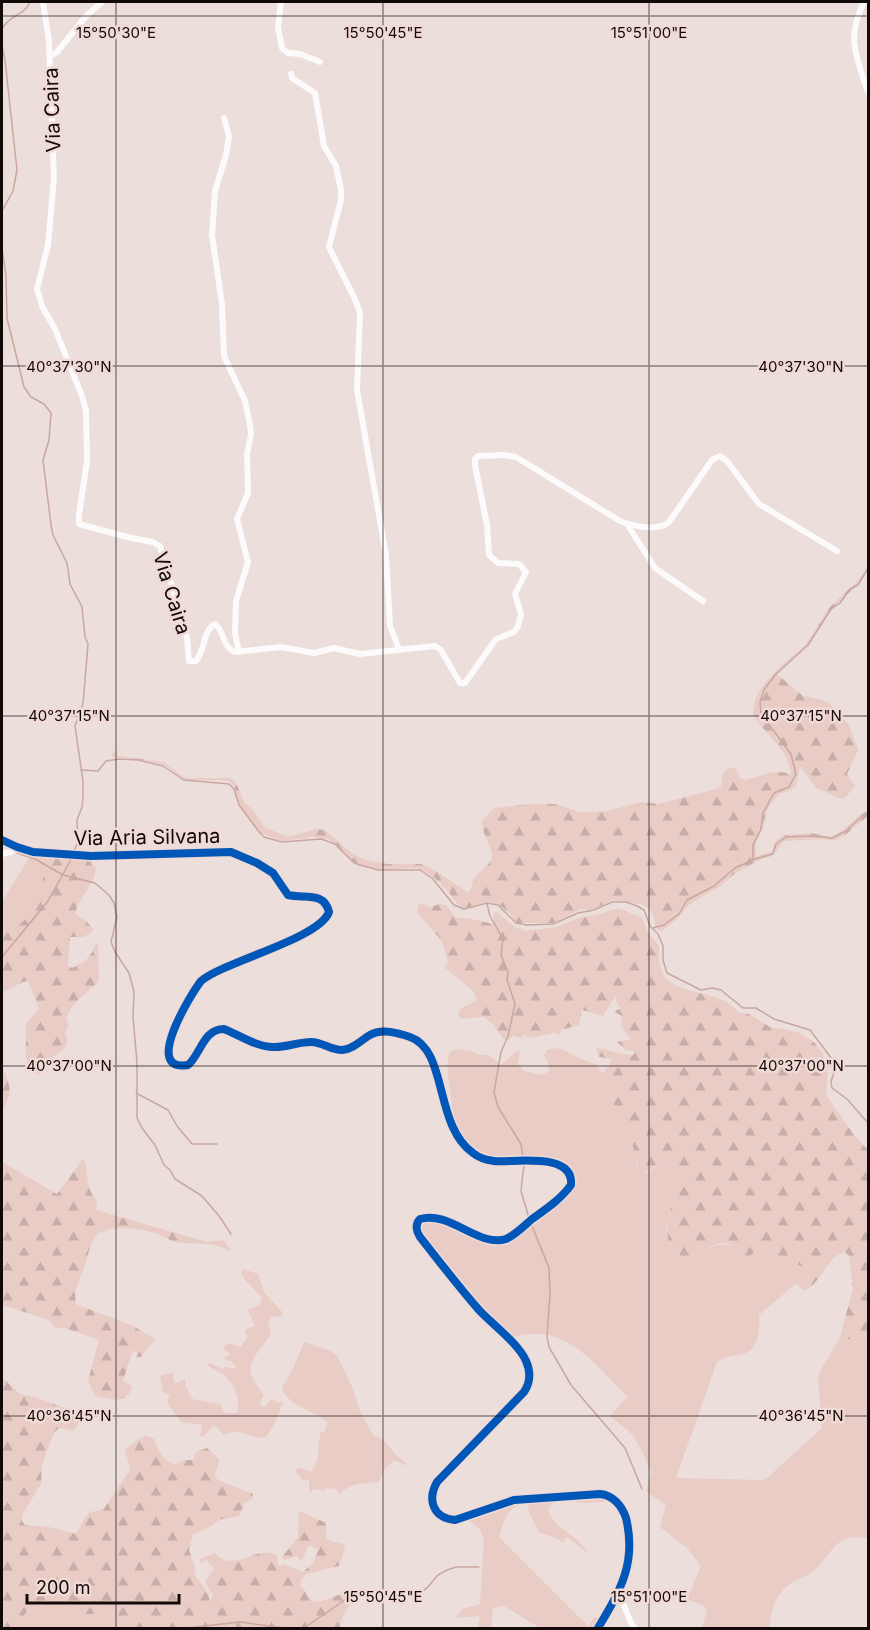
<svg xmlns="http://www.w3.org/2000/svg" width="870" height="1630" viewBox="0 0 870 1630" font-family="Inter,sans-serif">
<defs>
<pattern id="forest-firs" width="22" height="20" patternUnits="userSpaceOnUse" patternTransform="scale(1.5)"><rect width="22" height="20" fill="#e9ccc6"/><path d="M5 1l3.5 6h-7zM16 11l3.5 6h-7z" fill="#c7aea9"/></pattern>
</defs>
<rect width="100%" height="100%" fill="#ebdedb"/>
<g fill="#e9ccc6">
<path d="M32,854L55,857C53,863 49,867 46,873C42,881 42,892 39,900C33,916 16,928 2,935V901Z"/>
<path d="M556,1048C569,1049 580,1062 596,1064L602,1074L616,1110L630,1133L635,1152L637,1170L645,1174L662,1161L672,1163L677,1168L678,1180L666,1230L670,1247L696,1267C703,1251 714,1239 734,1247L741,1256L756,1251L761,1246C776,1248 777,1258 788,1262C795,1265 800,1264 807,1270L802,1289L796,1284L793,1286L759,1315C760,1331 759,1351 740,1355C731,1356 725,1357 717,1362L676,1478L763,1480L767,1478L822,1428L818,1375L840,1337L844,1341L868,1333V1539C838,1530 833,1552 816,1569C809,1576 799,1578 791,1583C777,1592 769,1613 770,1628H702L707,1610L704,1606L687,1599L701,1566L687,1548L660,1527L666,1505L646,1491L651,1473L643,1453L633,1435L610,1416L627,1397C594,1362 563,1320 510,1338L483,1311L418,1230L421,1222L430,1220L488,1242H505L565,1197C604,1144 502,1165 483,1156C461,1146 453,1121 451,1098C450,1085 444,1064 450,1052L457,1049L470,1051L481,1055H488L501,1065L518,1050L520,1052L518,1064L524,1071L543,1075L549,1071V1065L544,1055L547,1050Z"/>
<path d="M243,1269L258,1274L264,1292L283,1313L282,1317L272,1316C265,1322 270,1326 271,1333C266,1345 247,1359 251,1373C252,1380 260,1389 264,1395L260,1402L262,1407L265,1406L272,1398L277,1403L283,1402L274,1424L266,1437C249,1441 243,1425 223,1435L218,1428L213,1426L203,1437L200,1436L202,1425L181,1422L167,1402L170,1394L163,1392L160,1376L173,1372L174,1383H177L185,1379L186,1387L192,1399L220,1404L224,1413H237C241,1399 234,1383 223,1374C217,1370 211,1369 206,1364L210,1363L222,1369L225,1367L235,1369L236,1366L232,1362L224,1359L230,1354L225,1351L224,1347L229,1343L241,1347L248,1336L245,1332L246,1329L255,1326L248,1310L259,1306L262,1298C255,1288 245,1283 241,1272Z"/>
<path d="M304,1342L331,1351L338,1357L353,1389L359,1409L370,1430L374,1436L383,1439L396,1455L406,1463L407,1466L394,1460L384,1470L379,1482C363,1484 351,1482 340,1494L336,1489L327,1488L323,1491L314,1489L309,1494V1480L303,1481L295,1470L299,1468L311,1472C322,1458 316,1449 321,1432L325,1431L328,1422C315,1411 287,1406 282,1388L293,1369Z"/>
<path d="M593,1495L613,1500C605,1502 596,1502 588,1503C574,1504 555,1493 548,1510C555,1531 580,1535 589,1555L568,1537L565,1538L564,1543L554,1537L539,1533C536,1523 528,1515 528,1505L526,1504C508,1505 503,1522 499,1537L588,1626L594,1618L603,1616L596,1628H540L504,1606L493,1608L491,1628H477L480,1618L479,1616L457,1618C460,1606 470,1608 480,1604L484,1540L480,1529L469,1520L474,1516L516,1501Z"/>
<path d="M62,1601C83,1607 82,1621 109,1610L111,1628H25L24,1615L33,1605Z"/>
</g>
<g fill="url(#forest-firs)">
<path d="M868,567L857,585L827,614L810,642L777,674L803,696L823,700L830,704L849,725L858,750L847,774L855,786L844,799C834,799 827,790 817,789L800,766L796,786L791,790L779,794L770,805L766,812L763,829L756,842V856L771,852L776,841L784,835L811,833L831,837L842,831L862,813L868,811V816L845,835L833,841L822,839L784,841L772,856L757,861L733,875L722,885L690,904L677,919L661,932L656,928L653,914L649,909L641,904L620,901L612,900L592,910L581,909L553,923H517C512,915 498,900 486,902C478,903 471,908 463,908C456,904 455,900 450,894C441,883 430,872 416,868L413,869L411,868L386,870L360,866L352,861L329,839L314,837L282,841L260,833C254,823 242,812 238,803C235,796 237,787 230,782C227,779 197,781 189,780C178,778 176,771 166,766C155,760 125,758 112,757L113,751L119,756L164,762L185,778H231L236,783L244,802L254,811L264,827L288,837L317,829L325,830L353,854L365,860L387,864H421L436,871L469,893C471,889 472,883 474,879C479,871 494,864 492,853C489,841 482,834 482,821L494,808L529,804H555L580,812H592L607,811L642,802L658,804L716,789L721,786C724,776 720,771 732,767L737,770L740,777L744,780C760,778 776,767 791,775C790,751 768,737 755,718C745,691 787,662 804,646C815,634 820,619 830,607C843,594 858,583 868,567Z"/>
<path d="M55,857L90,859L92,865L96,867C95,886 79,896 75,914L86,921L94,930L84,937H70L68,965L72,968C85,962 90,959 95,945L98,944L99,981C85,996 74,999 66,1019L69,1025L65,1032C71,1049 62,1050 51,1059C46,1063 44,1071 39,1075C19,1066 28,1042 26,1024L39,1008L28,981L23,982L2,993V935C16,928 33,916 39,900C42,892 41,880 45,873C49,867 53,864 55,857Z"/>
<path d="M419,903L431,907L439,904L446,905L456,918H467L493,924L494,913L497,912L515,927L525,931L557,927L578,918L599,914L619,908L642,918L648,932L659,946C659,954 658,961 661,969C670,998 721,987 739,1013L749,1014L770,1027L798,1032L813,1041L822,1052L828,1069L826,1095L854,1135L868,1150V1333L844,1341L840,1337L853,1288L849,1256L845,1252C826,1257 822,1283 804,1291L802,1289L807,1270C800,1264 795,1265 788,1262C777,1258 776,1248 761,1246L751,1255L744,1258C740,1255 738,1250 734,1247C717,1235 701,1253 696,1268L670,1247C661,1221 679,1194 677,1168L671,1163L662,1161L641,1175L639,1173L630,1133L616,1110L602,1074L609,1066L611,1059L599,1057L596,1049L597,1048C607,1049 626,1056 634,1055V1051H627L617,1042L631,1039L621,1027L622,1016L615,1012L616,1010L621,1009L616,1001L617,997L615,996L603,1016L582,1010L579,1025L561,1030L560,1035L554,1033L529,1038L523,1034V1038L513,1036L508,1040L503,1039L493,1024L484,1017L461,1019L458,1015L460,1009L477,1000L474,992L444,967L448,963L442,941L417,912Z"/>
<path d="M2,1068C12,1086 12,1094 2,1112Z"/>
<path d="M83,1159C90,1173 84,1188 97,1200L96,1210L207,1242L223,1240L231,1250L229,1251C218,1242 193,1244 179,1243C172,1242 168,1238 162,1236C147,1229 112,1223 98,1234C90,1241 89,1254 85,1264C81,1277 73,1290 76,1304L133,1326L155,1339L141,1357H137V1353L133,1350L123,1381L132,1386C128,1406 109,1399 95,1396L88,1381L99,1340L65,1328H56L47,1319L2,1305V1162L57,1194Z"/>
<path d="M2,1377L20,1394L38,1398L82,1415L74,1431L60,1428L54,1432L51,1440L42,1465L41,1484L22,1515V1521L25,1525L49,1527L76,1534L85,1518L90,1512L103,1510L130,1470L125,1449L142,1437L147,1436L154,1439L163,1458L174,1465L184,1460H193L196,1452L207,1448L219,1459L215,1476L218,1480L253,1494V1499L245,1503L239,1516L219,1520L210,1527L193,1534L189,1550L196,1570L194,1574L208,1593L210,1602L213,1595L205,1582L214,1568L206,1560L201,1564L199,1559L215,1553C232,1575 259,1542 278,1556L277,1559L279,1566L283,1564L303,1572L313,1563L318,1550L309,1545L301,1562L297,1556L284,1560L282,1557L298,1537L299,1512H301L326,1523V1538L330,1541L344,1544L345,1549L339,1566L306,1574L301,1580L300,1587C307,1590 307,1598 313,1601C324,1605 342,1588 362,1593L363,1597C350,1601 340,1616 341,1628H111L109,1610L98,1614H83L68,1603L58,1601L33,1605L24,1615L25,1628H2Z"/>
</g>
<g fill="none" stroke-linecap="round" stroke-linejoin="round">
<g stroke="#c9a7a0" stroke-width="1.5">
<path d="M2,29C8,16 25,15 30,2"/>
<path d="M2,45L5,60L17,170L13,191L2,211"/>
<path d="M2,248L6,276L7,318L24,387L31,397L44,404L51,413L49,440L43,460L51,525L53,535L67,563L70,584L82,607L85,637L88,644L83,704L75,726L83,781V797L82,807L77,820L78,840L74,853"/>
<path d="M81,770L98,771L106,761L119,759L138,760L163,766L184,780L229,784L234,789L239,805L260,833L264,837L282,842L321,839L335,844L354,863L360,865L378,870H420L432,878L454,905L464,909L487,903L498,905L516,923L527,925L553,924L578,913L594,910L612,902H626L637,906L644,910L650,926L658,934L663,946V960L667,973L701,990L712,988L721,990L743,1008H756L774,1019L810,1030L832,1059L835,1069L831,1082L832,1088L847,1099L868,1123"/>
<path d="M17,853L35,859L63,875L95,883L109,895L114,903L117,917L111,942L115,952L129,973L134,992L133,1017L137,1063V1118L142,1128L155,1145L164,1165L170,1170L175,1179L202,1196L219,1216L231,1234"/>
<path d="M753,860V845L761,829L763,813L774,793L789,787L796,774L791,754L761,714L760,702L764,690L775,675L808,645L831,609L840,603L850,589L858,585L868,568"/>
<path d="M487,904L490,916L503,939L501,955L508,972L507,980L515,1004L508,1036L501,1052L494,1092L498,1107L521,1144L523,1157"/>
<path d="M653,928L664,925L679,914L687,900L714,886L735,868L755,859L773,854L776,844L786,837L812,836L832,838L846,831L863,815L868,813"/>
<path d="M2,957L48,901L72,858"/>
<path d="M136,1093L168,1110L177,1126L192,1144H217"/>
<path d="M524,1164L521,1191L529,1218"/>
<path d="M532,1226L549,1268L550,1294L547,1336L549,1347L571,1385L625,1448L642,1489"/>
<path d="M187,1628L240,1622L284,1628"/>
<path d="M304,1628L352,1595L416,1594L427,1588L438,1575L447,1570L456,1567H479"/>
</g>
<g stroke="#fcfafa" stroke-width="6">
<path d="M43,2L49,42L54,178L48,245L37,289L42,306L55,329L82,396L86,411L87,461L79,515V524L131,538L153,542L160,546L187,637L189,661H196C205,651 203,630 215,624C225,632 222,647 235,652L281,647L314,653L334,648L360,654L435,646L441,650L460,683H465L496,639L514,632L518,626L521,614L515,594L526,572L519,564L498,563L489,555L487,525L475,465V459L478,456L505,455L516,457L620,521C633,526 658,532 669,522L712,460L720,456L727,461L759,504L837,551"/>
<path d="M281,2L278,27L282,48L288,53L300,54L320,62"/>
<path d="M864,2C846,37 856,56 868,92"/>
<path d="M50,56L57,52L87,15L102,2"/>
<path d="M291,74L292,78L315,93L324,146L336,166L341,190V200L329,247L355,299L360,313L357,390L386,555L390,626L399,649"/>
<path d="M224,118L229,136L226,155L215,191L212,235L222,304L224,356L245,401L250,425L251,434L247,454L248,493L237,519L248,562L236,601L235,633L239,652"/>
<path d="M627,524L655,568L703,601"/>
<path d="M2,840L17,847L33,852L91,856L231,852L257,863L273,873L288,895C304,899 324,891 329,912C319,939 225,961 201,981C191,994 142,1073 188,1065C201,1054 203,1029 224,1029C239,1035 258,1048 275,1047C287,1047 299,1042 311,1042C322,1042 331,1050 342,1050C354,1049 361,1040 370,1035C382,1028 398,1033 410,1037C448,1050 434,1126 473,1153C479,1158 486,1160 494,1161C513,1163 574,1151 571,1185C561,1199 546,1209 532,1219C524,1226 515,1235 506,1239C479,1248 449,1210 420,1219C415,1224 416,1231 420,1237C439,1261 458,1286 479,1310C493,1325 519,1344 526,1361C531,1372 530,1383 524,1392L437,1482C427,1500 433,1518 455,1520L514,1500L600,1494C613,1495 622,1506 626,1518C637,1563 620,1591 598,1628"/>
<path d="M2,854L11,852L17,847"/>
<path d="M619,1593L631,1623L635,1628"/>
</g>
<defs>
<path id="cycleway" d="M2,840L17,847L33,852L91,856L231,852L257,863L273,873L288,895C304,899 324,891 329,912C319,939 225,961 201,981C191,994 142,1073 188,1065C201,1054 203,1029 224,1029C239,1035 258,1048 275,1047C287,1047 299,1042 311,1042C322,1042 331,1050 342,1050C354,1049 361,1040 370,1035C382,1028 398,1033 410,1037C448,1050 434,1126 473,1153C479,1158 486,1160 494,1161C513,1163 574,1151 571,1185C561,1199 546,1209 532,1219C524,1226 515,1235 506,1239C479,1248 449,1210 420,1219C415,1224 416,1231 420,1237C439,1261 458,1286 479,1310C493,1325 519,1344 526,1361C531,1372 530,1383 524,1392L437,1482C427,1500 433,1518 455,1520L514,1500L600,1494C613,1495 622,1506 626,1518C637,1563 620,1591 598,1628"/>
</defs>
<use href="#cycleway" stroke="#f1d9d5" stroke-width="11"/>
<use href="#cycleway" stroke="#0057b8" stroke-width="8"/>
</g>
<path fill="none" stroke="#110a09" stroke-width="1.5" stroke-opacity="0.45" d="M116,2V1628M383,2V1628M649,2V1628M2,16H868M2,366H868M2,716H868M2,1066H868M2,1416H868"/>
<g text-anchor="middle" stroke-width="5" stroke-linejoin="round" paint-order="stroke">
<g font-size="20" fill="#110a09" stroke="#f1d9d5">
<text transform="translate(52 110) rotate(-92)" y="7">Via Caira</text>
<text transform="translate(172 593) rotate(73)" y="7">Via Caira</text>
<text transform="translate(147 837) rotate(-1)" y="7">Via Aria Silvana</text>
</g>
</g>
<g font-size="15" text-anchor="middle" fill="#110a09" stroke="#f1d9d5" stroke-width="5" stroke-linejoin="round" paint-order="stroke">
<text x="116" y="38">15°50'30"E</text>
<text x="383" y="38">15°50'45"E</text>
<text x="649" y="38">15°51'00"E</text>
<text x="69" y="372">40°37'30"N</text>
<text x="801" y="372">40°37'30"N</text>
<text x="69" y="721">40°37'15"N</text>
<text x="801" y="721">40°37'15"N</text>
<text x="69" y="1071">40°37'00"N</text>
<text x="801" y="1071">40°37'00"N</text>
<text x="69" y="1421">40°36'45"N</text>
<text x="801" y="1421">40°36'45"N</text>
<text x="383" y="1602">15°50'45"E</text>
<text x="649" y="1602">15°51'00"E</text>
</g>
<rect width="870" height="1630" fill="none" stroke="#110a09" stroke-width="6"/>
<path d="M27 1594v9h152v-9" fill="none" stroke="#110a09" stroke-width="3"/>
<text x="36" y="1594" font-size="18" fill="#110a09" stroke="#f1d9d5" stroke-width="4.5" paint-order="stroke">200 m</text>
</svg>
